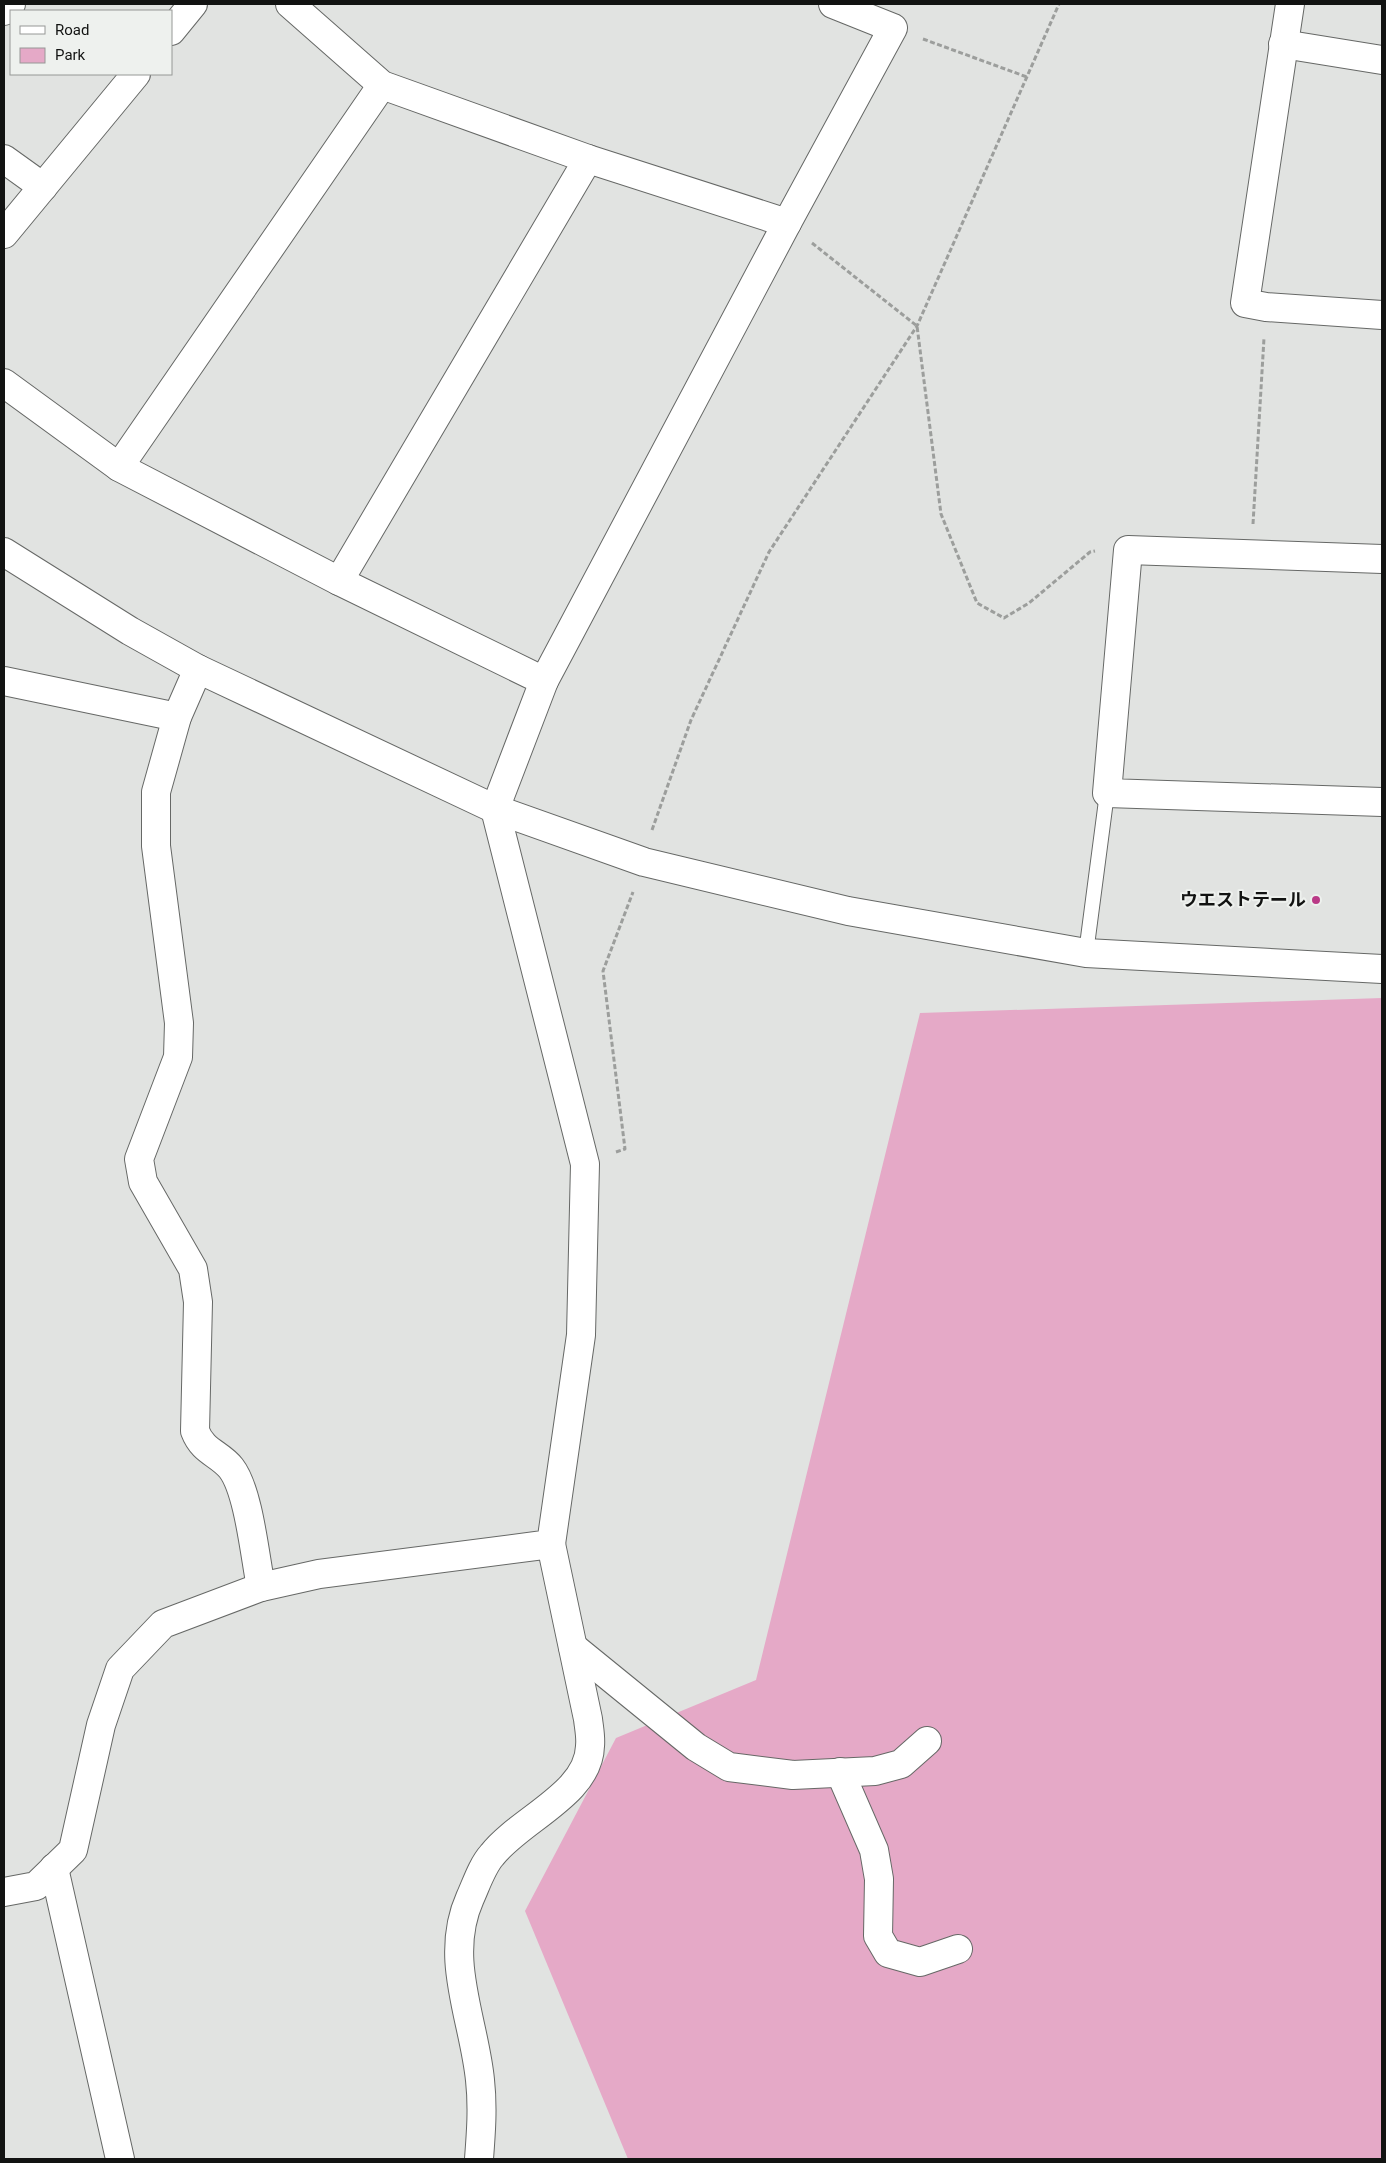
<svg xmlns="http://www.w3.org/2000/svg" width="1386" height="2163" viewBox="0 0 1386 2163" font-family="Roboto,'Noto Sans JP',sans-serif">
<rect width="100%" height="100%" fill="#e1e3e1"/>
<path fill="#e5a9c7" d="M1382,998V2159H628L525,1911L616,1738L756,1680L920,1013Z"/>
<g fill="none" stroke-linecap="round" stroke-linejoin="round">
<defs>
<path id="service" d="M1086,953L1107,793"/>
<g id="minor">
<path d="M290,4L382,85L588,159L787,223"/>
<path d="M1290,4L1245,303L1266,307L1382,315"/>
<path d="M171,31L193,4"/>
<path d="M1283,44L1382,60"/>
<path d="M4,159L43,187"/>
<path d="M4,234L136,74"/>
<path d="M4,383L119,467L339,581L544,681L495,809L585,1164L581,1335L551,1544L319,1574L261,1587L163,1624L120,1669L101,1725L73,1850L36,1886L4,1892"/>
<path d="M119,467L382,85"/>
<path d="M1382,559L1128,550L1107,793L1382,802"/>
<path d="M339,581L588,159"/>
<path d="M198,669L177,717L156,792V846L179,1023L178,1057L139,1159L143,1182L193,1269L198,1302L195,1431C203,1452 219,1453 231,1468C249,1491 255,1558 261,1587"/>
<path d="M4,681L177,717"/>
<path d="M544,681L787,223L893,28L833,4"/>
<path d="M573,1647L696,1747L729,1767L793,1775L875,1771L901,1764L927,1741"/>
<path d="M840,1772L874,1850L879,1879L878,1936L888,1953L920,1962L958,1949"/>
<path d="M54,1868L120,2159"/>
<path d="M479,2159C481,2133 483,2107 480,2080C474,2019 443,1958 470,1898C476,1885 482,1866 492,1855C520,1819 589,1794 590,1746C591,1737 589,1728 588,1719L551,1544"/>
</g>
<g id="tertiary">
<path d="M4,11L11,4"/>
<path d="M4,552L130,631L198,669L495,809L644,862L848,911L1086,953L1382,969"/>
</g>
</defs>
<use href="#service" stroke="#666866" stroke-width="16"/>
<use href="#minor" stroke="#666866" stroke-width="30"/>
<use href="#tertiary" stroke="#666866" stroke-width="30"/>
<g stroke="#9c9e9c" stroke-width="3" stroke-dasharray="5 2.5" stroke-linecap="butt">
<path d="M923,39L1027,77"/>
<path d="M812,243L917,326L941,514L977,603L1004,618L1029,603L1090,552L1095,551"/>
<path d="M1253,524L1264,338"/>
<path d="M652,830L691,720L769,552L917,326L1059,4"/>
<path d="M616,1152L625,1149L603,971L633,892"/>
</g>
<use href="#service" stroke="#fff" stroke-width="14"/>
<use href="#minor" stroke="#fff" stroke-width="28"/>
<use href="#tertiary" stroke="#fff" stroke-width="28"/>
</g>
<circle fill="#ba3a87" stroke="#eef1ee" stroke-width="2" cx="1316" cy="900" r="5"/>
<g text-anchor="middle" stroke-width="4" stroke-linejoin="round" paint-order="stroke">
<g font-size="18" font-weight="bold" fill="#121312" stroke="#eef1ee" text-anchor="end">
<text x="1306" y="906">ウエストテール</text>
</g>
</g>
<rect width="1386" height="2163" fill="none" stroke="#121312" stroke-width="10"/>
<rect x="10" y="10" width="162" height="65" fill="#eef1ee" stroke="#969896"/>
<rect x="20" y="26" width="25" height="8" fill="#ffffff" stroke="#969896"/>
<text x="55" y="35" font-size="15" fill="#121312">Road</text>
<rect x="20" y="48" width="25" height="15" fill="#e5a9c7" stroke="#969896"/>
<text x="55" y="60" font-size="15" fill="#121312">Park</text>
</svg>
